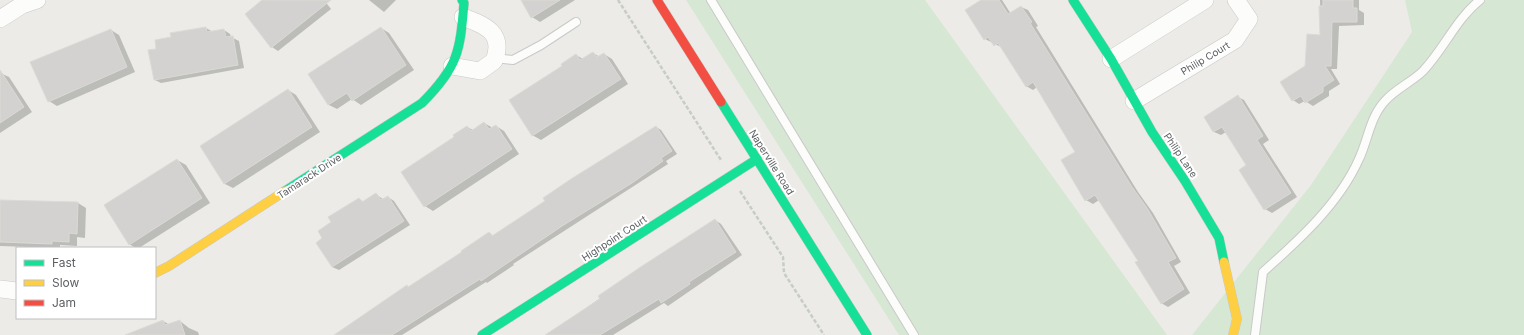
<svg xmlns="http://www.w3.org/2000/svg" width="1524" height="335" viewBox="0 0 1524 335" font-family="Inter,sans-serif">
<rect width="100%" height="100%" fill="#ecebe7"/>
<g fill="#d6e7d4">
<path d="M686,0H925L1167,335H899Z"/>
<path d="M1405,0H1524V335H1192L1311,185L1412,32Z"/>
</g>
<g fill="#0003">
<path d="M264,0H324L331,9L278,51L272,47Z"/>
<path d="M369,0H396L384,12Z"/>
<path d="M522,0H575L540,22L532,17Z"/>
<path d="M983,0H1002L1011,14L1021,7L1028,10L1038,26L1036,27L1138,192L1153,213L1181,262L1174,266L1190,293L1168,307L1161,303L1139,261L1099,200L1093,204L1086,200L1077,152L1037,87L1033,90L1026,86L1003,48L985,39Z"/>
<path d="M1320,0H1359V10L1364,13V25L1339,26L1337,69H1331L1340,84L1329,91V96L1313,106L1305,101L1299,104L1293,100L1321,36Z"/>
<path d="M206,28L213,32L224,30L230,34L231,37L239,41L244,68L161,83L155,80L158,49L172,38V34Z"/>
<path d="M381,28L389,33L414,70L361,105L352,99L337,109L329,105L309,75Z"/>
<path d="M111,30L119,35L135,72L57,106L49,101Z"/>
<path d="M593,53L600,57L604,54L612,59L628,84L541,140L532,135L563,66L576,55L583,59Z"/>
<path d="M0,73L9,77L32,112L0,133Z"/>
<path d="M288,90L296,95L320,132L233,188L225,184L201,147Z"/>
<path d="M1238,97L1244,100L1269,140L1263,144L1297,197L1272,213L1265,209L1240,170L1248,166L1226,132L1221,135L1214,132L1205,117Z"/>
<path d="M484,123L493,128L496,126L504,131L519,154L433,211L425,206L455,137L467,127L473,130Z"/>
<path d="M656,127L661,130L677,154L666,161L668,164L513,264L514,265L487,283L486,282L402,335H337L490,233L493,236Z"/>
<path d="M177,160L186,165L210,203L139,248H136L129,244Z"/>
<path d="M376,194L384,200L388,197L394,201L410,225L339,270L332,267L324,239L333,222L359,199L364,202Z"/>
<path d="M0,201L78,203L86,208L85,238L77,237V246L60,245V248L0,246Z"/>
<path d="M715,220L721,224L742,255L668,306L664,303L613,335H546Z"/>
<path d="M163,321L170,325L180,321L189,328L198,332L199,335H125Z"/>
</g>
<g fill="#d3d2d0" stroke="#dbdad6">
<path d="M262,0H331L271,48L245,14Z"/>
<path d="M521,0H560L531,18Z"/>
<path d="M981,0H999L1008,14L1021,6L1032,22L1030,23L1132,187L1147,208L1176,258L1168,262L1184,289L1161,304L1135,262L1138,261L1095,195L1085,201L1061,160L1075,152L1033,82L1026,87L998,43L994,46L988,37L984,40L965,10Z"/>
<path d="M1323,0H1353V8H1357V22H1332L1331,66H1325L1334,80L1323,87V92L1305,103L1301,96L1292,101L1280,82L1305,66L1307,34L1320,35L1319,6H1323Z"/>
<path d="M206,27L207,32L224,29L226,37L233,36L238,65L154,80L148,50L156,49L155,40L171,37L170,33Z"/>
<path d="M381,27L406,65L352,101L347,93L328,105L308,74Z"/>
<path d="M111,29L127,67L48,102L30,62Z"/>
<path d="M593,52L597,57L604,53L621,79L532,136L509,100L562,66L561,64L576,54L580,60Z"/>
<path d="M0,70L24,107L0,123Z"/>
<path d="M288,89L312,127L224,184L200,146Z"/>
<path d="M1238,95L1263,136L1257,140L1291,193L1264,210L1239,170L1246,165L1222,127L1213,132L1204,117Z"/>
<path d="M484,122L489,129L496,125L512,149L424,207L401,172L454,137L453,135L467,126L471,131Z"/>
<path d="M656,126L672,151L661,158L663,161L632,183L562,226L481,281L480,279L392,335H334L407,285L408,287L462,252L461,251L489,232L492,236L545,201L543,198L571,179Z"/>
<path d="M177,159L202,198L129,245L104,205Z"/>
<path d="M376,193L381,200L388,196L404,221L332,267L316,243L322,238L318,231L331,222L328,217L359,198L362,202Z"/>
<path d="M0,200L78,202L77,234L69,233V242L52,241V244L0,242Z"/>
<path d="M715,219L736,252L689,282L690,284L661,303L659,299L600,335H545L600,299L598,296L639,268Z"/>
<path d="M163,320L165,325L180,320L185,335H125Z"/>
</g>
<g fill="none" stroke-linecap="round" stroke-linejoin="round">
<defs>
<g id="lane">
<path d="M711,0L914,335"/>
<path d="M495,58L513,60L541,45L576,22"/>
<path d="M1255,335L1263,272C1299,240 1339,204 1359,159C1368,140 1370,117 1385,101C1395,89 1412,82 1423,71C1444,49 1456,19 1480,0"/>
</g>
<g id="street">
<path d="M0,19L22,5L37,0"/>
<path d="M1111,59L1205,0"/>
<path d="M452,66L480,71L494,61C505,33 485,25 463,17"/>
<path d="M1134,101L1235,40L1249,19L1236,0"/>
<path d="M0,289L17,291"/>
</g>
<g id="fast">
<path d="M1073,0L1111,59L1152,132L1185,181L1219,238L1224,262"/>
<path d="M721,102L867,335"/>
<path d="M285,191L422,103C458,67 460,52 464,3L462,0"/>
<path d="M482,335L757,159"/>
</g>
<g id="slow">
<path d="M1224,262L1237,319L1233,335"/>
<path d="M155,273L169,266L285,191"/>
</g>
<path id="jam" d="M657,0L721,102"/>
</defs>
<use href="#lane" stroke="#c9c9c9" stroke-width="10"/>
<use href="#street" stroke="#c9c9c9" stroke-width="18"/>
<use href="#fast" stroke="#c9c9c8" stroke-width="10"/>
<use href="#slow" stroke="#c9c9c8" stroke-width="10"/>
<use href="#jam" stroke="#c9c9c8" stroke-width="10"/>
<g stroke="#c8ccc9" stroke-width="2.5" stroke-dasharray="4 2" stroke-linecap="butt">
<path d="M618,0L721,160"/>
<path d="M740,191L783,257L784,273L824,335"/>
</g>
<use href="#lane" stroke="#fcfcfb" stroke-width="8"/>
<use href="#street" stroke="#fcfcfb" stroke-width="17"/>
<use href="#fast" stroke="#16e098" stroke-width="9"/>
<use href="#slow" stroke="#ffcf43" stroke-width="9"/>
<use href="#jam" stroke="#f24e42" stroke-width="9"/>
</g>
<g text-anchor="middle" stroke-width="4" stroke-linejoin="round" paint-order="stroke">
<g font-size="10" fill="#5d6064" stroke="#fff">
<text transform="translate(1205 58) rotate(-31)" y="4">Philip Court</text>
<text transform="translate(1181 155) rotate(56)" y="4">Philip Lane</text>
<text transform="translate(772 162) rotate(58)" y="4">Naperville Road</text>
<text transform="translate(309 176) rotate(-33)" y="4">Tamarack Drive</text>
<text transform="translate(614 238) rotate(-33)" y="4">Highpoint Court</text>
</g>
</g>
<rect x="16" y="247" width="140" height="72" fill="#ffffff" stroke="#bebfc1"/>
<rect x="24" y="260" width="20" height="6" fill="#16e098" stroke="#bebfc1"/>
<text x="52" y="267" font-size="12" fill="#5d6064">Fast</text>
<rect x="24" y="280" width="20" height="6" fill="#ffcf43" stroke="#bebfc1"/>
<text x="52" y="287" font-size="12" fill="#5d6064">Slow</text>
<rect x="24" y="300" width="20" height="6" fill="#f24e42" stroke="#bebfc1"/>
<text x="52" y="307" font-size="12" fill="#5d6064">Jam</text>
</svg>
